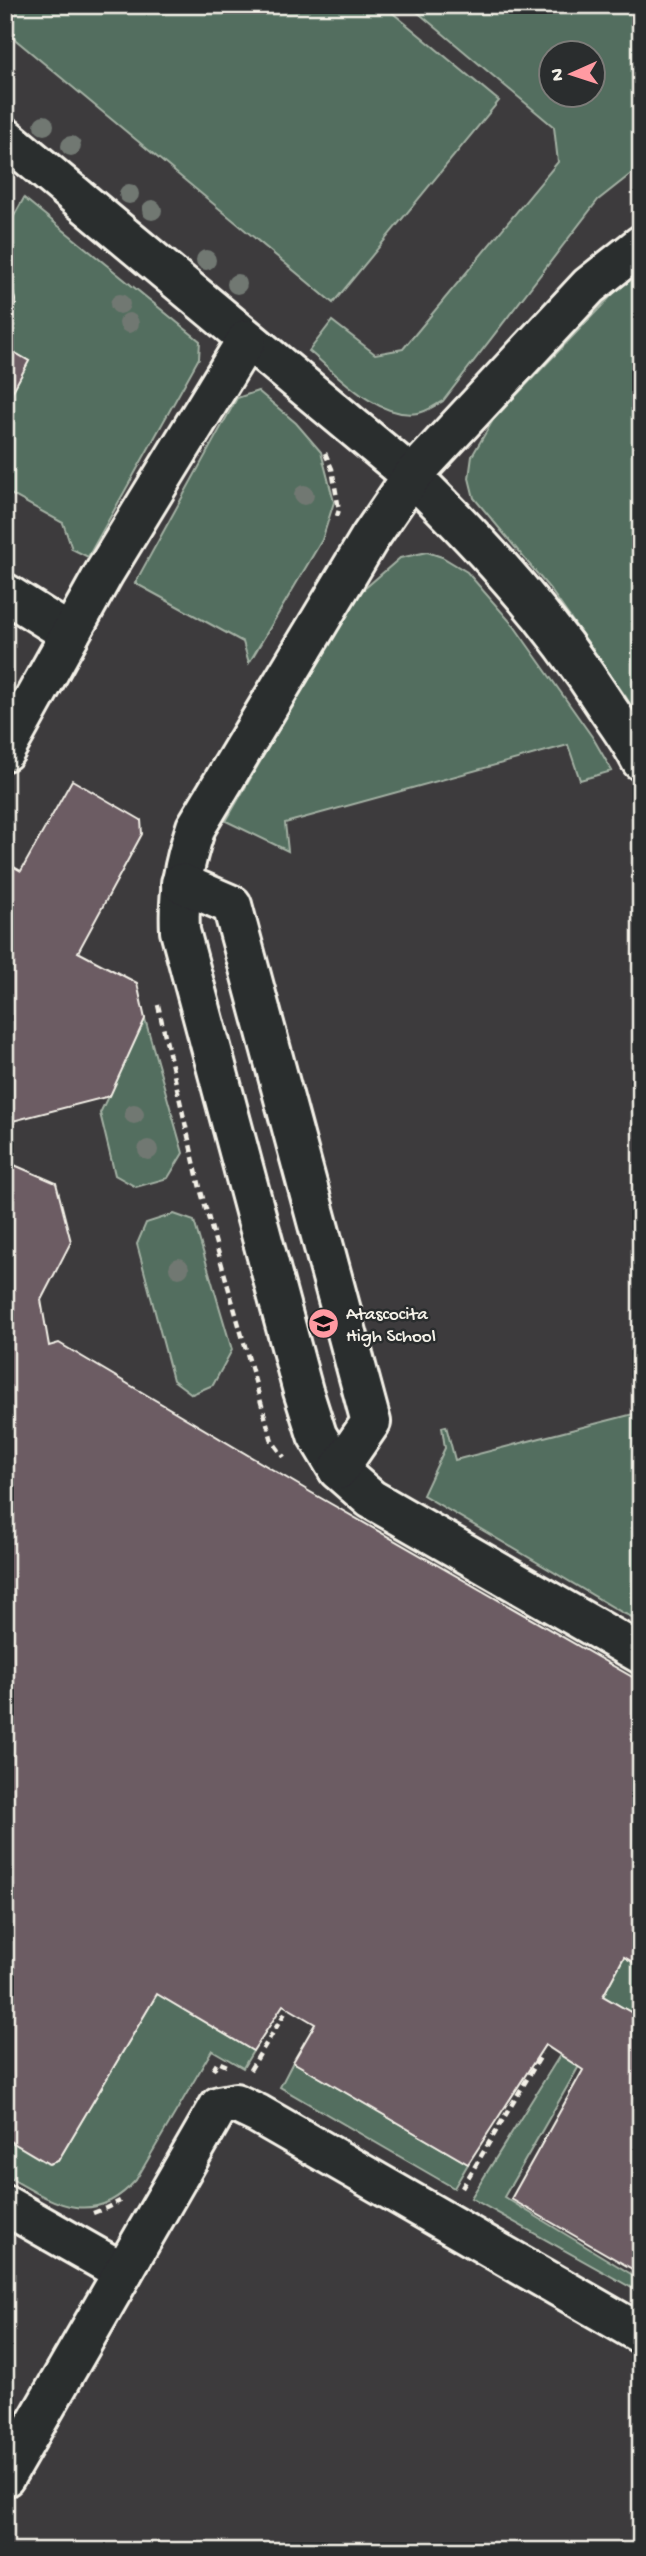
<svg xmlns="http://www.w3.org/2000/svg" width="646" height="2556" viewBox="0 0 646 2556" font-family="'Gochi Hand',sans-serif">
<rect width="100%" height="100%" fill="#2a2d2e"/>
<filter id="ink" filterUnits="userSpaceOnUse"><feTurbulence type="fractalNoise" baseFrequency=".0143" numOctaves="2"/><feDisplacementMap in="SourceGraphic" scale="14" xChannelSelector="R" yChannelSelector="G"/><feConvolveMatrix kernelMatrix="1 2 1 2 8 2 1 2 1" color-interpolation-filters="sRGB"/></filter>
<g filter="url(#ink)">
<path fill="#3e3b3e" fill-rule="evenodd" d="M5,5H641V2551H5ZM552,52H594V94H552Z"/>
<g fill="#526e5e" stroke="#a3b0a3" stroke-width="2" fill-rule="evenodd">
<path d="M5,5H383L499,101L333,303L5,31Z"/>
<path d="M409,5H641V166L598,200L443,401C435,405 426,412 418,413C378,420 337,374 309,351L332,321L375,354L403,349L558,162L554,127ZM594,52V94H552V52Z"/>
<path d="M24,198L200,341L199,358L88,557L72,549L63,523L5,491V401H7L29,361L5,347V322L16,304L5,258V232Z"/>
<path d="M641,272V723L626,697L550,589L474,498L469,478L472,456L493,420L614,293Z"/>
<path d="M258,391L296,423L321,452L334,502L322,540L249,663L243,642L135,583L237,398Z"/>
<path d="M427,552L442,557L467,572L514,626L593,738L612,771L580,780L568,745L285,823L288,851L226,821L355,597L400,558Z"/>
<path d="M145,1019L183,1153L168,1178L136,1187L115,1175L100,1113Z"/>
<path d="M174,1214L194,1221L232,1350L213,1385L192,1394L173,1380L137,1244L146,1223Z"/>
<path d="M641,1412V1621L623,1613L423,1495L445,1448L442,1427L446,1426L455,1460Z"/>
<path d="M624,1957L641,1967V2018L603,1996Z"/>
<path d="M157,1994L253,2051L243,2068L212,2050L136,2180C92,2230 52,2202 5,2175V2138L48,2164L58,2161Z"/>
<path d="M560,2055L579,2066L504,2197L641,2280V2293L471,2198Z"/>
<path d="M293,2062L468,2164L454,2188L280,2087Z"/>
</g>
<g fill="#6c5b64" stroke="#f4f1e8" stroke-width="2">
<path d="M5,262L16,304L5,322Z"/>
<path d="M5,347L29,361L7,402L5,401Z"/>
<path d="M72,780L141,820L142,834L78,952L137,983L145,1019L110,1096L5,1123V862L21,871Z"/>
<path d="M5,1161L56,1183L71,1242L41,1300L49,1346L59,1343L312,1493L641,1682V1967L624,1957L603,1996L641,2018V2274L511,2199L583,2070L545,2045L468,2164L293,2062L315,2024L283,2005L253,2051L157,1994L58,2161L49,2164L5,2138Z"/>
</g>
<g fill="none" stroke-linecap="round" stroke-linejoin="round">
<defs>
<g id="minor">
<path d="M5,137L412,476C487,550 549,617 606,706C618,724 631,741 641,761"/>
<path d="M641,245L589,286L412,476L369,539L196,827C184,863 178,892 180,931L303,1391L317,1435L338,1470L371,1499L641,1654"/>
<path d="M5,593L70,634"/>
<path d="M5,751L104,573L247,339"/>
<path d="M181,883L232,905L371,1422L338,1470"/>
<path d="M5,2205L123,2272"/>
<path d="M5,2477L219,2106L235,2103L258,2114L641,2334"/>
</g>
</defs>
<use href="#minor" stroke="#f4f1e8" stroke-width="44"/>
<g stroke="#f4f1e8" stroke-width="4.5" stroke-dasharray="7 5" stroke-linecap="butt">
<path d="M325,453L332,469L339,510L337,516"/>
<path d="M158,1005L200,1188L272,1441L284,1457"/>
<path d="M213,2070L218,2062L227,2066"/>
<path d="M250,2070L288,2008"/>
<path d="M462,2188L542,2054"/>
<path d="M93,2213L106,2208L120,2201"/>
</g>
<use href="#minor" stroke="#2a2d2e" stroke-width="38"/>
</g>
<g fill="#717872">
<circle cx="44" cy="125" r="10"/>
<circle cx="71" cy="146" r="10"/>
<circle cx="129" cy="194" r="10"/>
<circle cx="152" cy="210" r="10"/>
<circle cx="206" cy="260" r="10"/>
<circle cx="237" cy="284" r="10"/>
<circle cx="120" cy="304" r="10"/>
<circle cx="129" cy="323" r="10"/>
<circle cx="304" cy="495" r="10"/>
<circle cx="134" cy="1114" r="10"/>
<circle cx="148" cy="1150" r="10"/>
<circle cx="179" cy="1268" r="10"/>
</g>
</g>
<defs>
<symbol id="school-disc" viewBox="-11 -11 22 22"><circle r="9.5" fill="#ff9aa2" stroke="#2a2d2e"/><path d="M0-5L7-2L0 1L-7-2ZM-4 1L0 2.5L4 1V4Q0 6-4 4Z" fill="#111"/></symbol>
</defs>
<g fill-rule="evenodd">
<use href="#school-disc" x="306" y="1306" width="35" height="35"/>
</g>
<g text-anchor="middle" stroke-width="5" stroke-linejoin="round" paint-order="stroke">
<g font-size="19" fill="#f4f1e8" stroke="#2a2d2e" text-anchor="start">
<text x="346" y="1319">Atascocita<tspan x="346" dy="22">High School</tspan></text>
</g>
</g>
<rect width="646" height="2556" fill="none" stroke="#2a2d2e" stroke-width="28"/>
<rect x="14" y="14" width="618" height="2528" fill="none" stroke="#f4f1e8" stroke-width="2.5" filter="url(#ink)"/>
<g transform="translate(572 74) rotate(267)"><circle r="33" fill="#2a2d2e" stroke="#7b7b78" stroke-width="2"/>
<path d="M0-5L12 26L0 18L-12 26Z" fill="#ff9aa2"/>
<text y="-10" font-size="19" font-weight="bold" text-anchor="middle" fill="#f4f1e8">N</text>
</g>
</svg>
